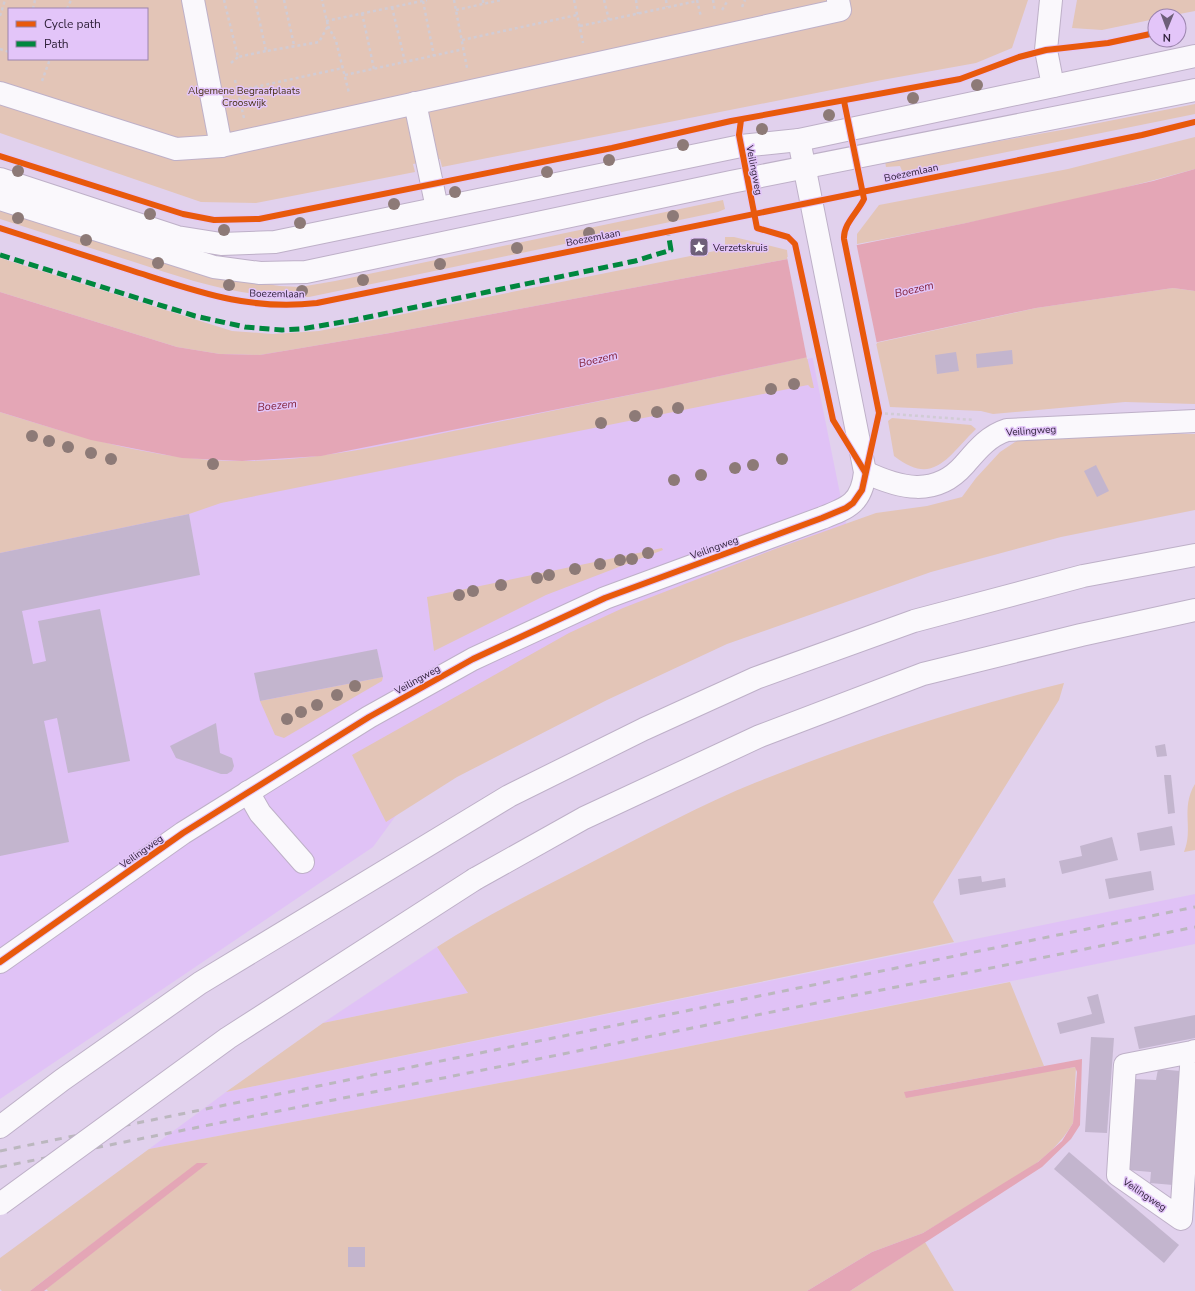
<svg xmlns="http://www.w3.org/2000/svg" width="1195" height="1291" viewBox="0 0 1195 1291" font-family="'Nunito Sans',sans-serif">
<rect width="100%" height="100%" fill="#e1d1ed"/>
<g fill="#e0c2f6">
<path d="M808,335L856,573L416,788L373,847L0,1099V361Z"/>
<path d="M1195,894V944L606,1063L149,1149L226,1092Z"/>
<path d="M437,947L468,993L323,1023Z"/>
</g>
<g fill="#e3c5b7" fill-rule="evenodd">
<path d="M0,0H1028L1012,48L976,63L882,80L442,167L440,159L413,164L415,172L256,203L201,202L0,133ZM9,9H147V59H9Z"/>
<path d="M1077,0H1195V11L1169,16H1155V19L1102,30L1072,28Z"/>
<path d="M1195,104V114L903,173L900,166L886,167L885,161L1073,128Z"/>
<path d="M1195,137V169C1084,200 970,223 857,244V234L879,205L1068,169Z"/>
<path d="M723,200L725,209L718,212L309,297C243,299 192,281 131,261C87,247 44,233 0,219V206L219,277L280,286L300,287L335,281Z"/>
<path d="M725,237H734L787,250L788,259L390,333L260,355L220,354L177,347L0,292V258L232,331L273,334L319,331L725,249Z"/>
<path d="M1173,288L1195,291V404L1125,402L993,414L981,411L890,407L876,343L1036,308Z"/>
<path d="M807,357L814,388H811L808,385L221,503L189,514L0,553V412C80,437 157,461 242,461C324,461 403,441 483,425C591,403 699,381 807,357Z"/>
<path d="M892,418L971,425L976,429C947,457 934,487 894,456L888,421Z"/>
<path d="M1142,433L1195,434V510L1061,537L931,572L727,644L607,700L457,777L386,822L352,755L569,633L623,608L775,549L876,513L927,506L962,497L976,478L1000,452L1018,440Z"/>
<path d="M662,548L663,550L546,595L434,651L427,597Z"/>
<path d="M383,677L382,681L284,738L275,735L260,701Z"/>
<path d="M1064,683L1059,700L933,902L954,942L226,1092L323,1023L468,993L437,947C488,914 542,888 596,860C649,833 702,804 757,782C857,742 960,708 1064,683Z"/>
<path d="M1195,784V850L1184,852C1194,828 1180,809 1195,784Z"/>
<path d="M1010,982L1044,1066L904,1092L1076,1067L1073,1123C1061,1144 1043,1159 1023,1173L923,1233L872,1252L807,1291H48L46,1289L207,1163L197,1164L30,1291H2L0,1289V1258L149,1149L606,1063Z"/>
<path d="M925,1242L954,1291H850Z"/>
</g>
<g fill="#e4a6b6">
<path d="M1195,169V291L1173,288L1036,308L664,388L321,456L242,461L182,458L91,440L0,412V292L177,347L220,354L260,355L390,333L788,259L966,223L1153,181Z"/>
<path d="M1082,1059L1080,1125L1071,1139L1042,1167L850,1291H807L872,1252L923,1233L1038,1162L1062,1141L1073,1123L1077,1072L1075,1067L906,1098L904,1092Z"/>
<path d="M197,1163H208L44,1291H30Z"/>
</g>
<path fill="#e1d1ed" d="M856,242L877,344L807,359L787,257Z"/>
<g fill="#c3b5ce">
<path d="M1012,350L1013,364L977,368L976,354Z"/>
<path d="M956,352L959,371L937,374L935,355Z"/>
<path d="M1096,465L1109,491L1097,497L1084,471Z"/>
<path d="M189,514L200,575L22,611L33,664L46,661L38,621L100,609L130,761L68,773L57,718L44,721L69,842L0,856V553Z"/>
<path d="M377,649L383,677L260,701L254,673Z"/>
<path d="M216,723L220,753L232,758L234,766L232,771L227,774H221L176,758L170,746Z"/>
<path d="M1165,744L1167,756L1157,757L1155,746Z"/>
<path d="M1164,775H1171L1175,813L1168,814Z"/>
<path d="M1172,826L1175,845L1140,851L1137,833Z"/>
<path d="M1112,837L1118,860L1062,874L1059,861L1082,856L1080,846Z"/>
<path d="M1151,871L1154,890L1109,899L1105,879Z"/>
<path d="M981,876L982,882L1005,878L1006,887L960,895L958,879Z"/>
<path d="M1098,994L1105,1023L1060,1034L1057,1023L1092,1014L1087,997Z"/>
<path d="M1195,1015V1038L1139,1049L1134,1027Z"/>
<path d="M1091,1037L1114,1038L1107,1133L1085,1132Z"/>
<path d="M1158,1069L1180,1071L1173,1185L1150,1183L1151,1172L1128,1170L1134,1079L1156,1080Z"/>
<path d="M1069,1152L1179,1245L1164,1263L1054,1169Z"/>
<rect x="348" y="1247" width="17" height="20"/>
</g>
<g fill="none" stroke-linecap="round" stroke-linejoin="round">
<defs>
<g id="minor">
<path d="M193,0L221,146L840,10L838,0"/>
<path d="M1051,0L1046,50L1053,86"/>
<path d="M0,93L176,149L221,146"/>
<path d="M415,103L437,208"/>
<path d="M865,472C899,488 935,498 964,465C977,450 988,436 1007,430L1195,421"/>
<path d="M248,792L260,813L303,862"/>
<path d="M0,962L183,833L215,813L369,717L473,659L605,598L822,518C848,508 862,503 865,472L799,140"/>
<path d="M1192,1052L1181,1219L1118,1175L1125,1065L1192,1052L1195,1051"/>
</g>
<g id="major">
<path d="M0,179L177,237L221,244L275,242L741,146L799,140L1195,56"/>
<path d="M0,199L214,267L260,273L306,272L731,182L1195,90"/>
</g>
<g id="highway">
<path d="M475,879L584,818L760,736L923,674L1081,635L1195,610"/>
<path d="M0,1127L62,1080L200,983L509,796L644,729L756,678L914,621L1083,576L1195,555"/>
</g>
</defs>
<use href="#minor" stroke="#beb0c8" stroke-width="24"/>
<use href="#major" stroke="#beb0c8" stroke-width="24"/>
<use href="#highway" stroke="#beb0c8" stroke-width="24"/>
<g stroke="#d1ccd5" stroke-width="2.5" stroke-dasharray="3 3" stroke-linecap="butt">
<path d="M224,0L238,57L266,51"/>
<path d="M255,0L266,51L319,42L328,26L322,0"/>
<path d="M284,0L294,45"/>
<path d="M454,0L467,68"/>
<path d="M483,0V4"/>
<path d="M574,0L583,43"/>
<path d="M604,0L609,20"/>
<path d="M636,0L638,14"/>
<path d="M666,0L667,7"/>
<path d="M697,0L701,17"/>
<path d="M713,0L715,12"/>
<path d="M423,1L434,56"/>
<path d="M392,7L405,62"/>
<path d="M742,7L745,0"/>
<path d="M33,9L35,0"/>
<path d="M67,9L71,0"/>
<path d="M456,10L501,0"/>
<path d="M722,10L728,0"/>
<path d="M362,13L374,69"/>
<path d="M0,16L5,0"/>
<path d="M326,21L427,0"/>
<path d="M328,26L336,41L349,93"/>
<path d="M580,26L697,1"/>
<path d="M462,40L577,15"/>
<path d="M0,49L9,52"/>
<path d="M231,63L238,57"/>
<path d="M345,75L464,49"/>
<path d="M235,80L244,118"/>
<path d="M42,81L50,59"/>
<path d="M237,91L343,68"/>
<path d="M879,413L974,420"/>
</g>
<use href="#minor" stroke="#faf8fc" stroke-width="22"/>
<use href="#major" stroke="#faf8fc" stroke-width="22"/>
<use href="#highway" stroke="#faf8fc" stroke-width="22"/>
<g stroke="#bbb7be" stroke-width="3" stroke-dasharray="7 7" stroke-linecap="butt">
<path d="M0,1151L1195,907"/>
<path d="M0,1167L1195,927"/>
</g>
<defs>
<path id="highway-bridge" d="M0,1204L228,1038L475,879"/>
</defs>
<use href="#highway-bridge" stroke="#beb0c8" stroke-width="24" stroke-linecap="butt"/>
<use href="#highway-bridge" stroke="#faf8fc" stroke-width="22"/>
<path stroke="#00873e" stroke-width="5" stroke-dasharray="10 5" stroke-linecap="butt" d="M0,255L195,316L245,327L282,330L301,329L354,320L635,261L671,250L668,232"/>
<defs>
<g id="cycleway">
<path d="M741,120L739,135L757,228L788,237L795,244L833,420L865,472"/>
<path d="M0,156L183,214L214,220L259,219L612,148L731,121L960,79L1019,57L1046,50L1108,43L1155,33"/>
<path d="M0,228C43,242 87,256 130,270C196,291 247,311 317,303L1142,135L1195,122"/>
<path d="M0,962L183,833L215,813L369,717L473,659L605,598L822,518L846,508L853,503L862,490L879,413L844,239C843,224 858,212 864,199L844,101"/>
</g>
</defs>
<use href="#cycleway" stroke="#e3c5f9" stroke-width="8"/>
<use href="#cycleway" stroke="#e8590c" stroke-width="6"/>
</g>
<g fill="#8d7a77">
<circle cx="977" cy="85" r="6"/>
<circle cx="913" cy="98" r="6"/>
<circle cx="829" cy="115" r="6"/>
<circle cx="762" cy="129" r="6"/>
<circle cx="683" cy="145" r="6"/>
<circle cx="609" cy="160" r="6"/>
<circle cx="18" cy="171" r="6"/>
<circle cx="547" cy="172" r="6"/>
<circle cx="455" cy="192" r="6"/>
<circle cx="394" cy="204" r="6"/>
<circle cx="150" cy="214" r="6"/>
<circle cx="673" cy="216" r="6"/>
<circle cx="18" cy="218" r="6"/>
<circle cx="300" cy="223" r="6"/>
<circle cx="224" cy="230" r="6"/>
<circle cx="589" cy="233" r="6"/>
<circle cx="86" cy="240" r="6"/>
<circle cx="517" cy="248" r="6"/>
<circle cx="158" cy="263" r="6"/>
<circle cx="440" cy="264" r="6"/>
<circle cx="363" cy="280" r="6"/>
<circle cx="229" cy="285" r="6"/>
<circle cx="302" cy="291" r="6"/>
<circle cx="794" cy="384" r="6"/>
<circle cx="771" cy="389" r="6"/>
<circle cx="678" cy="408" r="6"/>
<circle cx="657" cy="412" r="6"/>
<circle cx="635" cy="416" r="6"/>
<circle cx="601" cy="423" r="6"/>
<circle cx="32" cy="436" r="6"/>
<circle cx="49" cy="441" r="6"/>
<circle cx="68" cy="447" r="6"/>
<circle cx="91" cy="453" r="6"/>
<circle cx="111" cy="459" r="6"/>
<circle cx="782" cy="459" r="6"/>
<circle cx="213" cy="464" r="6"/>
<circle cx="753" cy="465" r="6"/>
<circle cx="735" cy="468" r="6"/>
<circle cx="701" cy="475" r="6"/>
<circle cx="674" cy="480" r="6"/>
<circle cx="648" cy="553" r="6"/>
<circle cx="632" cy="559" r="6"/>
<circle cx="620" cy="560" r="6"/>
<circle cx="600" cy="564" r="6"/>
<circle cx="575" cy="569" r="6"/>
<circle cx="549" cy="575" r="6"/>
<circle cx="537" cy="578" r="6"/>
<circle cx="501" cy="585" r="6"/>
<circle cx="473" cy="591" r="6"/>
<circle cx="459" cy="595" r="6"/>
<circle cx="355" cy="686" r="6"/>
<circle cx="337" cy="695" r="6"/>
<circle cx="317" cy="705" r="6"/>
<circle cx="301" cy="712" r="6"/>
<circle cx="287" cy="719" r="6"/>
</g>
<defs>
<symbol id="sight-square" viewBox="-11 -11 22 22"><rect x="-9" y="-9" width="18" height="18" rx="4" fill="#6e5f79" stroke="#e3c5f9"/><path d="M0-6L1.8-2.2L6-1.7L2.9 1.2L3.7 5.4L0 3.3L-3.7 5.4L-2.9 1.2L-6-1.7L-1.8-2.2Z" fill="#fff"/></symbol>
</defs>
<g fill-rule="evenodd">
<use href="#sight-square" x="688" y="236" width="22" height="22"/>
</g>
<g text-anchor="middle" stroke-width="3" stroke-linejoin="round" paint-order="stroke">
<g font-size="10" fill="#493317" stroke="#e3c5f9">
<text x="244" y="94">Algemene Begraafplaats<tspan x="244" dy="12">Crooswijk</tspan></text>
</g>
<g font-size="10" fill="#30223b" stroke="#e3c5f9">
<text transform="translate(755 170) rotate(79)" y="4">Veilingweg</text>
<text transform="translate(911 172) rotate(-12)" y="4">Boezemlaan</text>
<text transform="translate(593 237) rotate(-11)" y="4">Boezemlaan</text>
<text transform="translate(277 293) rotate(1)" y="4">Boezemlaan</text>
<text transform="translate(1031 430) rotate(-4)" y="4">Veilingweg</text>
<text transform="translate(714 547) rotate(-20)" y="4">Veilingweg</text>
<text transform="translate(417 679) rotate(-29)" y="4">Veilingweg</text>
<text transform="translate(141 851) rotate(-35)" y="4">Veilingweg</text>
<text transform="translate(1145 1194) rotate(34)" y="4">Veilingweg</text>
</g>
<g font-size="10" fill="#30223b" stroke="#e3c5f9" text-anchor="start">
<text x="713" y="251">Verzetskruis</text>
</g>
<g font-size="11" font-style="italic" fill="#822139" stroke="#e3c5f9">
<text transform="translate(914 289) rotate(-13)" y="4">Boezem</text>
<text transform="translate(598 359) rotate(-13)" y="4">Boezem</text>
<text transform="translate(277 405) rotate(-6)" y="4">Boezem</text>
</g>
</g>
<rect x="8" y="8" width="140" height="52" fill="#e3c5f9" stroke="#9b84ad"/>
<rect x="16" y="21" width="20" height="6" fill="#e8590c" stroke="#9b84ad"/>
<text x="44" y="28" font-size="12" fill="#30223b">Cycle path</text>
<rect x="16" y="41" width="20" height="6" fill="#00873e" stroke="#9b84ad"/>
<text x="44" y="48" font-size="12" fill="#30223b">Path</text>
<g transform="translate(1167 28) rotate(181)"><circle r="19" fill="#e3c5f9" stroke="#9b84ad"/>
<path d="M0-3L7 15L0 10L-7 15Z" fill="#6e5f79"/>
<text y="-6" font-size="11" font-weight="bold" text-anchor="middle" fill="#30223b">N</text>
</g>
</svg>
